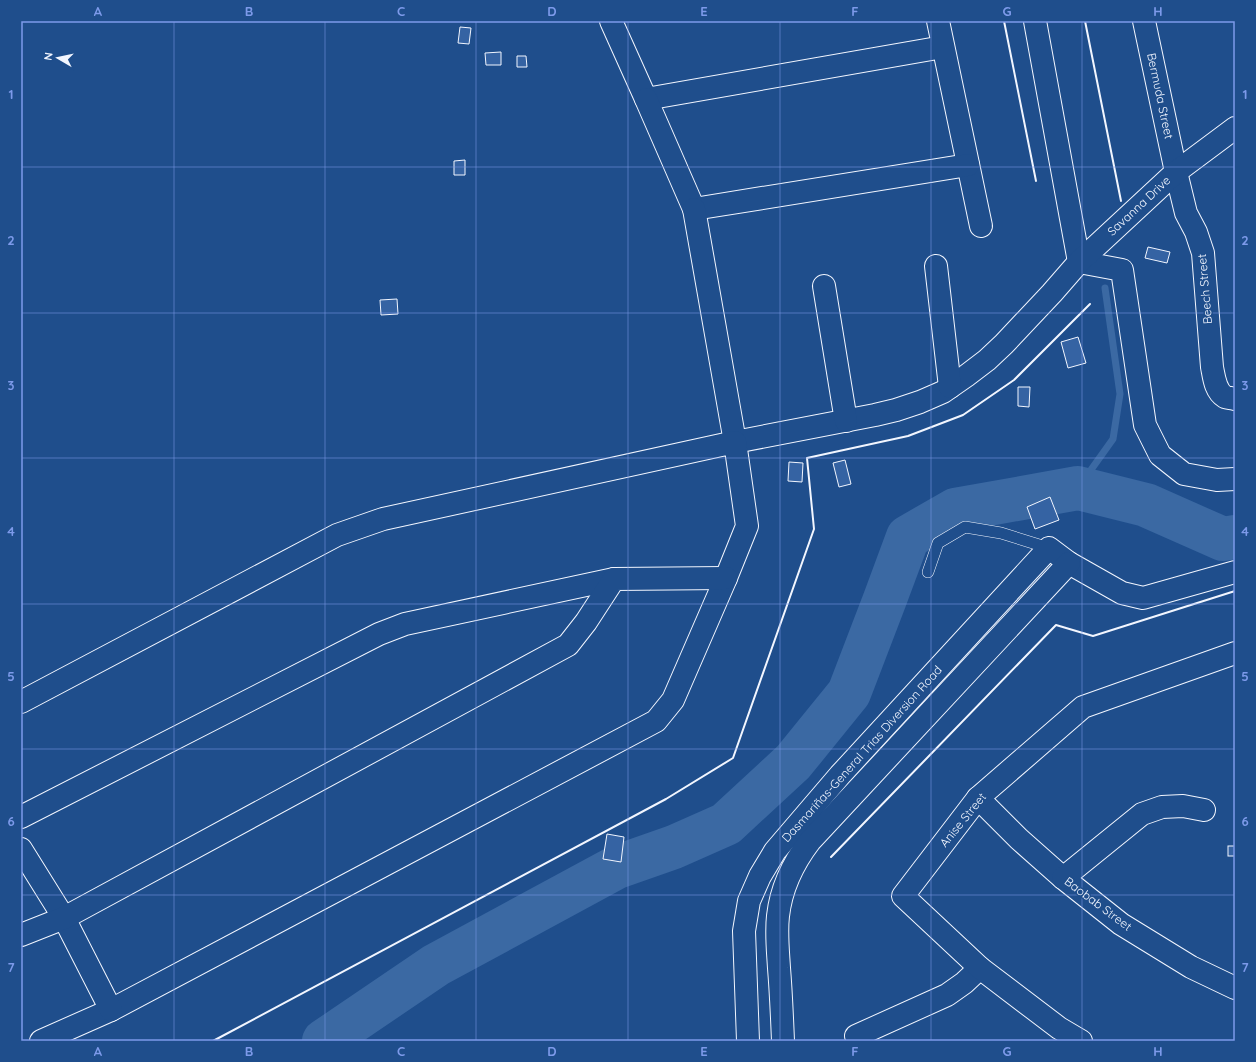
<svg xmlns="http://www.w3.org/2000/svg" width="1256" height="1062" viewBox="0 0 1256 1062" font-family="Quicksand,sans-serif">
<rect width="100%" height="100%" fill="#1f4e8c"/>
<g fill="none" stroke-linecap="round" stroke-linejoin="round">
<path stroke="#3b69a3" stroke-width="7" d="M1078,488L1113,439L1120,394L1105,288"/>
<path stroke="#3b69a3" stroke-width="44" d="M324,1041L436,965L617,867L674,847L726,824L793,762L849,693L885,599L908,537L955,510L1078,488L1146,505L1223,539L1235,537"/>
</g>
<g fill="#3563a3" stroke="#f2f6ff">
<path d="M460,27L471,28L469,44L458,43Z"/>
<path d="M501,52V65H486L485,53Z"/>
<path d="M517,56H526L527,67H517Z"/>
<path d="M465,160V175H454V161Z"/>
<path d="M1148,247L1170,252L1167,263L1145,258Z"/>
<path d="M397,299L398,314L381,315L380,300Z"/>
<path d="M1078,337L1086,363L1068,368L1061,342Z"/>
<path d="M1018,387H1030L1029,407L1018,406Z"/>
<path d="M845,460L851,484L839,487L833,463Z"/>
<path d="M789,462L803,463L802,482L788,481Z"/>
<path d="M1050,497L1059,520L1035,529L1027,507Z"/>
<path d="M607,834L624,837L621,862L603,859Z"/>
<rect x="1228" y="846" width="7" height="10"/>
</g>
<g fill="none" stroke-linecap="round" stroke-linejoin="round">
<defs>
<path id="service" d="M928,572L938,543L965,527L1001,533L1049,548"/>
<g id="minor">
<path d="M611,21L646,99L943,47"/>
<path d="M938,21L981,226"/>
<path d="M1035,21L1079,262L1122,270L1145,425L1160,455L1184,474L1217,480L1235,479"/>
<path d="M1144,21L1176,172L1186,213L1196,232L1203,253L1212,367C1214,377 1215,391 1225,397C1228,398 1232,398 1235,399"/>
<path d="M646,99L694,209L968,165"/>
<path d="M694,209L735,442L875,415L896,410L920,402L943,392L966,376L987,360L1004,344L1052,293L1079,262L1176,172L1235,128"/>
<path d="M936,266L950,387"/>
<path d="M824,286L846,421"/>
<path d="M21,702L337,535L383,519L735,442L747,526L726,578L673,700L656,721L111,1010L41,1041"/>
<path d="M978,798L1019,839L1063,878L1121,924L1191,967L1235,988"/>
<path d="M21,817L379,634L405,624L614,579"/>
<path d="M21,849L64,918L111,1010"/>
<path d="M1063,878L1142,814L1162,807L1183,806L1204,810"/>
<path d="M21,935L64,918L568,645L586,622L614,579L726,578"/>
<path d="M856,1036L947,995L964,983L980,968"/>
<path d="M748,1041L744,931L749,901L760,876L775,851L840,775L1049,548L1069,563L1122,593L1143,598L1235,572"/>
<path d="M783,1041C782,1017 781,992 779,968C778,951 776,933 778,916C781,889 794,862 810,841L1069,563"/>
<path d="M1081,1041L1059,1028L980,968L903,896L978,798L1083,707L1235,653"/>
</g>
</defs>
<use href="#service" stroke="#f2f6ff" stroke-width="12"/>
<use href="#minor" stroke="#f2f6ff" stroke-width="24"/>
<use href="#service" stroke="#1f4e8c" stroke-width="11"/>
<use href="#minor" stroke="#1f4e8c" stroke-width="22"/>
<g stroke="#f2f6ff" stroke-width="2">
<path d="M1004,21L1036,181"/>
<path d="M1085,21L1121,201"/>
<path d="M831,857L1056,625L1093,636L1235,591"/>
<path d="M213,1041L666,799L733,758L814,529L807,458L908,436L963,415L1014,380L1090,304"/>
</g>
</g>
<path fill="none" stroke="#7d9aea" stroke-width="1" stroke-opacity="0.55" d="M174,21V1041M325,21V1041M476,21V1041M628,21V1041M780,21V1041M931,21V1041M1082,21V1041M21,167H1235M21,313H1235M21,458H1235M21,604H1235M21,749H1235M21,895H1235"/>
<g text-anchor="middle" stroke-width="3" stroke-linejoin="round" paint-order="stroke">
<g font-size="12" fill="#f2f6ff" stroke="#1f4e8c">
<text transform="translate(1160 96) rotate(78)" y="4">Bermuda Street</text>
<text transform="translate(1139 206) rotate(-43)" y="4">Savanna Drive</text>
<text transform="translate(1205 289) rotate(-95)" y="4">Beech Street</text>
<text transform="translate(862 754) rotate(-48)" y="4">Dasmariñas-General Trias Diversion Road</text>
<text transform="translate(963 820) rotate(-51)" y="4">Anise Street</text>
<text transform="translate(1098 904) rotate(37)" y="4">Baobab Street</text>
</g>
</g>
<rect width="1256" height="1062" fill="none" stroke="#1f4e8c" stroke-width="44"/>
<g transform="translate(58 58) rotate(279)" stroke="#1f4e8c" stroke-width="3" paint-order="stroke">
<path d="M0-3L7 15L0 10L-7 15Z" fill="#f2f6ff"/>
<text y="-6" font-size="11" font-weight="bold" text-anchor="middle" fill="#f2f6ff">N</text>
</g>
<rect x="22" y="22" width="1212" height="1018" fill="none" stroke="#7d9aea" stroke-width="1.5"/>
<g font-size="13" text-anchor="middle" font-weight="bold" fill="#7d9aea">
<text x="98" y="16">A</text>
<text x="249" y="16">B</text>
<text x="401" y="16">C</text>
<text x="552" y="16">D</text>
<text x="704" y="16">E</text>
<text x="855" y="16">F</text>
<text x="1007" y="16">G</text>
<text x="1158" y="16">H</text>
<text x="11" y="99">1</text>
<text x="1245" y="99">1</text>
<text x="11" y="245">2</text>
<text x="1245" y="245">2</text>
<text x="11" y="390">3</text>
<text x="1245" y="390">3</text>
<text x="11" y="536">4</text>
<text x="1245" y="536">4</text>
<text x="11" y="681">5</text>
<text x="1245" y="681">5</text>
<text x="11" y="826">6</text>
<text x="1245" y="826">6</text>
<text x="11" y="972">7</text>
<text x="1245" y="972">7</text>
<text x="98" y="1056">A</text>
<text x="249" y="1056">B</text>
<text x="401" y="1056">C</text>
<text x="552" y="1056">D</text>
<text x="704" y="1056">E</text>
<text x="855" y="1056">F</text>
<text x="1007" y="1056">G</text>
<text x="1158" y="1056">H</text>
</g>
</svg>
